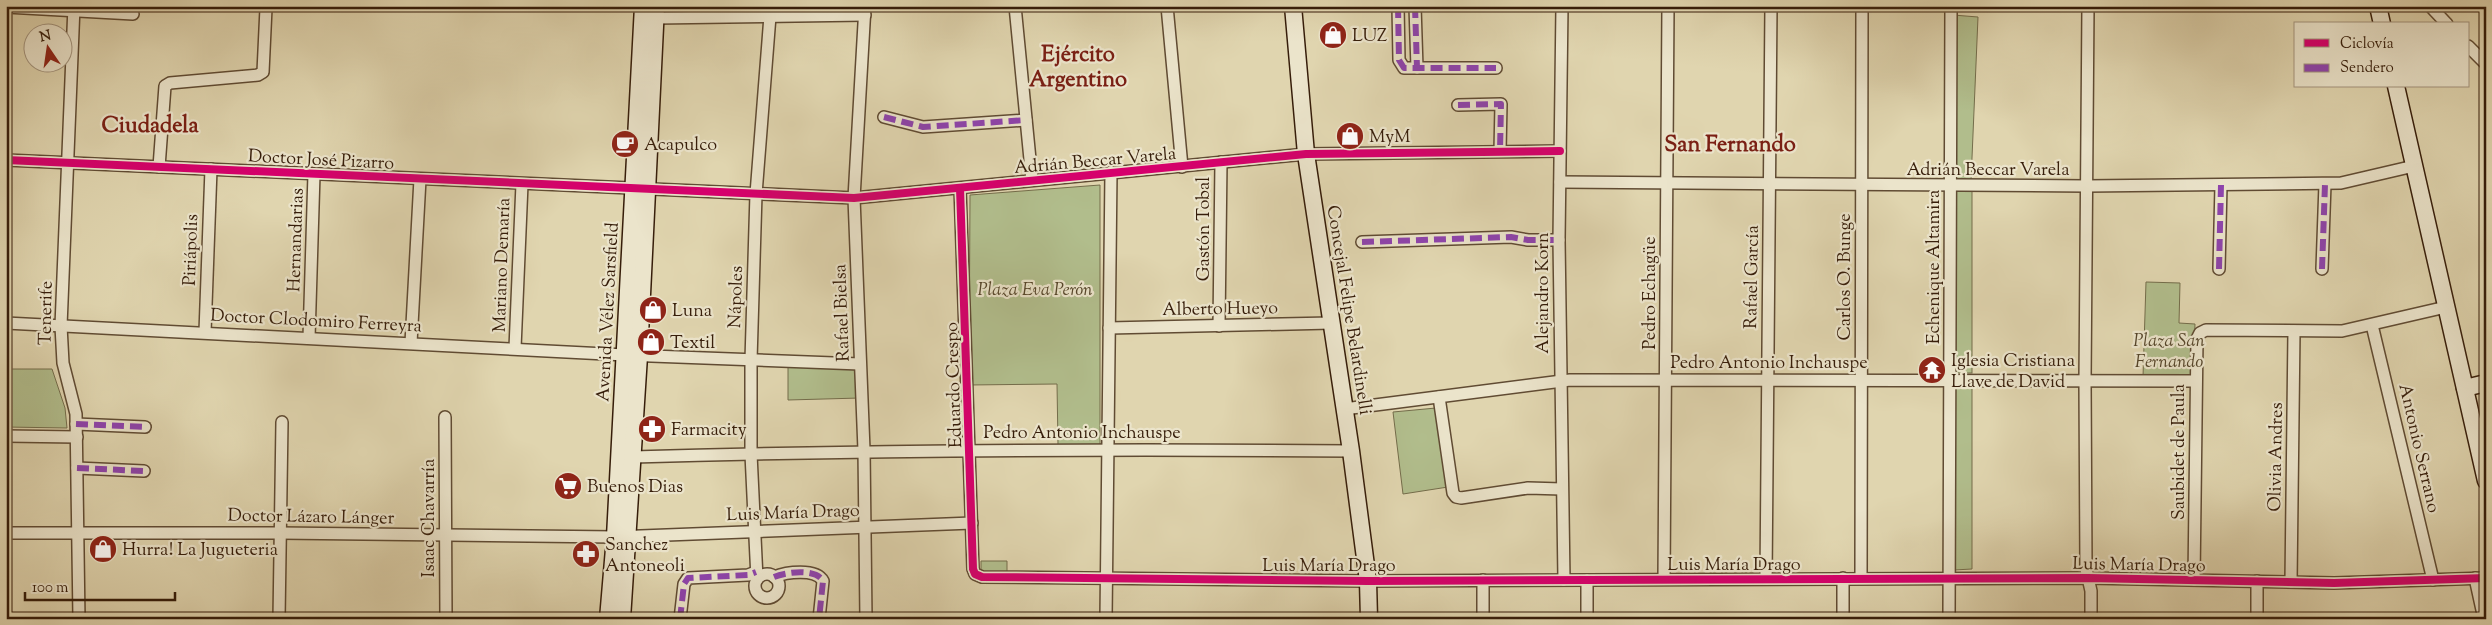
<svg xmlns="http://www.w3.org/2000/svg" width="2492" height="625" viewBox="0 0 2492 625" font-family="'Sorts Mill Goudy',serif">
<rect width="100%" height="100%" fill="#e0d5af"/>
<filter id="stains"><feTurbulence type="fractalNoise" baseFrequency=".004" numOctaves="4"/><feColorMatrix values="0 0 0 0 .2 0 0 0 0 .09 0 0 0 0 .02 0 0 0 .5 -.17"/></filter>
<radialGradient id="worn" r=".72"><stop offset=".6" stop-color="#630" stop-opacity="0"/><stop offset="1" stop-color="#630" stop-opacity=".3"/></radialGradient>
<g fill="#b1bd8c" stroke="#746d4b">
<path d="M1953,15L1978,17L1971,181H1955Z"/>
<path d="M1100,185V445H1058L1057,384L969,385L970,195Z"/>
<rect x="1954" y="189" width="18" height="184"/>
<path d="M2146,282L2180,283L2179,323L2195,324L2193,378L2143,377Z"/>
<path d="M860,364V398L788,400V366Z"/>
<path d="M6,369H52L65,408L67,428L6,427Z"/>
<path d="M1954,387H1972V569L1954,570Z"/>
<path d="M1436,408L1448,487L1403,494L1393,412Z"/>
<path d="M981,561H1007V575L981,574Z"/>
</g>
<g fill="none" stroke-linecap="round" stroke-linejoin="round">
<defs>
<g id="street">
<path d="M74,6L61,326L63,363L76,414L79,619"/>
<path d="M865,6L854,198L864,450L866,619"/>
<path d="M1015,6L1032,180"/>
<path d="M1167,6L1182,167"/>
<path d="M1398,6L1399,60L1404,68H1496"/>
<path d="M1415,6L1417,68"/>
<path d="M1562,6L1559,240L1564,580"/>
<path d="M2088,6L2085,381L2086,569L2091,591V619"/>
<path d="M2430,6L2447,24"/>
<path d="M6,7L133,14"/>
<path d="M656,18L865,15"/>
<path d="M2468,46L2486,64"/>
<path d="M1458,105L1501,104L1500,151"/>
<path d="M884,117L923,127L1026,120"/>
<path d="M6,160L854,198L1306,154L1560,151"/>
<path d="M159,167L165,86L170,83L258,75L263,72L266,8"/>
<path d="M1560,182L2087,186L2341,183L2414,166"/>
<path d="M960,188L973,569L975,574L982,577L1368,581L2088,578L2334,583L2486,578"/>
<path d="M1362,242L1511,237L1528,240H1559"/>
<path d="M2219,269L2221,185"/>
<path d="M2322,269L2325,184"/>
<path d="M6,323L625,355L860,364"/>
<path d="M2372,325L2433,580"/>
<path d="M1219,326L1221,162"/>
<path d="M1109,328L1331,323"/>
<path d="M205,332L211,169"/>
<path d="M309,338L314,174"/>
<path d="M411,343L420,179"/>
<path d="M515,348L522,184"/>
<path d="M1439,397L1453,493L1456,497L1461,498L1528,488L1562,489"/>
<path d="M1344,409L1570,380L2196,381"/>
<path d="M445,417L446,619"/>
<path d="M76,424L145,427"/>
<path d="M6,436L77,437"/>
<path d="M633,457C872,450 1111,449 1351,451"/>
<path d="M77,468L144,471"/>
<path d="M6,533H280L615,537L972,523"/>
<circle cx="767" cy="586" r="12"/>
<path d="M774,577C786,572 816,568 823,581L819,619"/>
<path d="M1861,578L1862,6"/>
<path d="M2475,578L2484,619"/>
<path d="M757,579L751,454V360L756,194L770,16"/>
<path d="M1664,579L1668,6"/>
<path d="M1766,579L1771,6"/>
<path d="M1483,580V619"/>
<path d="M1587,580V619"/>
<path d="M2194,580L2197,339L2200,333L2206,330L2342,331L2446,307"/>
<path d="M2291,582L2294,331"/>
<path d="M279,619L282,422"/>
<path d="M680,619L684,584L688,578L748,575L756,572"/>
<path d="M1106,619L1111,172"/>
<path d="M1843,619V578"/>
<path d="M1949,619L1951,6"/>
<path d="M2257,619V581"/>
</g>
<g id="secondary">
<path d="M1293,6L1306,154L1351,451L1368,581L1369,619"/>
<path d="M2378,6L2382,24"/>
<path d="M2396,86L2486,481"/>
<path d="M2465,388L2486,383"/>
<path d="M608,619L615,537L643,6"/>
<path d="M622,619L639,356L656,6"/>
</g>
</defs>
<use href="#street" stroke="#604b33" stroke-width="14"/>
<use href="#secondary" stroke="#361d0a" stroke-width="19"/>
<use href="#street" stroke="#ebe4cb" stroke-width="11"/>
<use href="#secondary" stroke="#ebe4cb" stroke-width="16"/>
<g stroke="#8e44ad" stroke-width="6" stroke-dasharray="12 6" stroke-linecap="butt">
<path d="M1398,6L1399,60L1404,68H1496"/>
<path d="M1415,6L1417,68"/>
<path d="M1458,105L1501,104L1500,151"/>
<path d="M884,117L923,127L1026,120"/>
<path d="M1362,242L1511,237L1528,240H1559"/>
<path d="M2219,269L2221,185"/>
<path d="M2322,269L2325,184"/>
<path d="M76,424L145,427"/>
<path d="M77,468L144,471"/>
<path d="M774,577C786,572 816,568 823,581L819,619"/>
<path d="M680,619L684,584L688,578L748,575L756,572"/>
</g>
<defs>
<g id="cycleway">
<path d="M6,160L854,198L1306,154L1560,151"/>
<path d="M960,188L973,569L975,574L982,577L1368,581L2088,578L2334,583L2486,578"/>
</g>
</defs>
<use href="#cycleway" stroke="#ebe4cb" stroke-width="11"/>
<use href="#cycleway" stroke="#d6006c" stroke-width="8"/>
</g>
<defs>
<symbol id="shop-disc" viewBox="-11 -11 22 22"><circle r="9.5" fill="#8f2418" stroke="#ebe4cb"/><path d="M-5-2.5h2.3a2.7 3.5 0 0 1 5.4 0H5L5.5 6h-11ZM-1.5-2.5h3a1.5 2.3 0 0 0-3 0Z" fill="#fff"/></symbol>
<symbol id="cafe-disc" viewBox="-11 -11 22 22"><circle r="9.5" fill="#8f2418" stroke="#ebe4cb"/><path d="M-5.5-4.5H6V0H3Q3 3.5 0 3.5H-2.5Q-5.5 3.5-5.5 0ZM3-3.2v2h1.7v-2ZM-6 4.5H4V6H-6Z" fill="#fff"/></symbol>
<symbol id="temple-disc" viewBox="-11 -11 22 22"><circle r="9.5" fill="#8f2418" stroke="#ebe4cb"/><path d="M0-6L5-2H3V0L6.5 2.5H4V6H1.5V3h-3V6H-4V2.5H-6.5L-3 0V-2H-5Z" fill="#fff"/></symbol>
<symbol id="pharmacy-disc" viewBox="-11 -11 22 22"><circle r="9.5" fill="#8f2418" stroke="#ebe4cb"/><path d="M-2-6h4v4h4v4h-4v4h-4v-4h-4v-4h4Z" fill="#fff"/></symbol>
<symbol id="supermarket-disc" viewBox="-11 -11 22 22"><circle r="9.5" fill="#8f2418" stroke="#ebe4cb"/><path d="M-6-5.5h2.5l.6 2H6L4.5 2H-2.5L-4.4-4H-6ZM-1.5 3.2a1.3 1.3 0 1 0 .1 0ZM3 3.2a1.3 1.3 0 1 0 .1 0Z" fill="#fff"/></symbol>
</defs>
<g fill-rule="evenodd">
<use href="#shop-disc" x="1317" y="19" width="32" height="32"/>
<use href="#shop-disc" x="1334" y="120" width="32" height="32"/>
<use href="#cafe-disc" x="609" y="128" width="32" height="32"/>
<use href="#shop-disc" x="637" y="294" width="32" height="32"/>
<use href="#shop-disc" x="635" y="326" width="32" height="32"/>
<use href="#temple-disc" x="1916" y="354" width="32" height="32"/>
<use href="#pharmacy-disc" x="636" y="413" width="32" height="32"/>
<use href="#supermarket-disc" x="552" y="470" width="32" height="32"/>
<use href="#shop-disc" x="87" y="533" width="32" height="32"/>
<use href="#pharmacy-disc" x="570" y="538" width="32" height="32"/>
</g>
<g text-anchor="middle" stroke-width="4.5" stroke-linejoin="round" paint-order="stroke">
<g font-size="18" fill="#361d0a" stroke="#ebe4cb" text-anchor="start">
<text x="1352" y="41">LUZ</text>
<text x="1369" y="142">MyM</text>
<text x="644" y="150">Acapulco</text>
<text x="672" y="316">Luna</text>
<text x="670" y="348">Textil</text>
<text x="1951" y="366">Iglesia Cristiana<tspan x="1951" dy="21">Llave de David</tspan></text>
<text x="671" y="435">Farmacity</text>
<text x="587" y="492">Buenos Dias</text>
<text x="605" y="550">Sanchez<tspan x="605" dy="21">Antoneoli</tspan></text>
<text x="122" y="555">Hurra! La Jugueteria</text>
</g>
<g font-size="18" fill="#361d0a" stroke="#ebe4cb">
<text transform="translate(321 159) rotate(3)" y="6">Doctor José Pizarro</text>
<text transform="translate(1095 160) rotate(-5)" y="6">Adrián Beccar Varela</text>
<text x="1988" y="175">Adrián Beccar Varela</text>
<text transform="translate(1203 229) rotate(-90)" y="6">Gastón Tobal</text>
<text transform="translate(295 240) rotate(-88)" y="6">Hernandarias</text>
<text transform="translate(190 250) rotate(-88)" y="6">Piriápolis</text>
<text transform="translate(501 265) rotate(-88)" y="6">Mariano Demaría</text>
<text transform="translate(1933 267) rotate(-90)" y="6">Echenique Altamira</text>
<text transform="translate(1751 277) rotate(-89)" y="6">Rafael García</text>
<text transform="translate(1844 277) rotate(-90)" y="6">Carlos O. Bunge</text>
<text transform="translate(1542 293) rotate(-90)" y="6">Alejandro Korn</text>
<text transform="translate(1649 293) rotate(-90)" y="6">Pedro Echagüe</text>
<text transform="translate(735 297) rotate(-88)" y="6">Nápoles</text>
<text transform="translate(1220 308) rotate(-1)" y="6">Alberto Hueyo</text>
<text transform="translate(1350 310) rotate(81)" y="6">Concejal Felipe Belardinelli</text>
<text transform="translate(607 312) rotate(-87)" y="6">Avenida Vélez Sarsfield</text>
<text transform="translate(45 313) rotate(-89)" y="6">Tenerife</text>
<text transform="translate(841 313) rotate(-92)" y="6">Rafael Bielsa</text>
<text transform="translate(316 320) rotate(3)" y="6">Doctor Clodomiro Ferreyra</text>
<text x="1769" y="368">Pedro Antonio Inchauspe</text>
<text transform="translate(953 385) rotate(-92)" y="6">Eduardo Crespo</text>
<text x="1082" y="438">Pedro Antonio Inchauspe</text>
<text transform="translate(2420 448) rotate(77)" y="6">Antonio Serrano</text>
<text transform="translate(2178 452) rotate(-90)" y="6">Saubidet de Paula</text>
<text transform="translate(2275 457) rotate(-89)" y="6">Olivia Andres</text>
<text transform="translate(793 512) rotate(-2)" y="6">Luis María Drago</text>
<text transform="translate(311 516) rotate(1)" y="6">Doctor Lázaro Lánger</text>
<text transform="translate(428 518) rotate(-90)" y="6">Isaac Chavarría</text>
<text x="1734" y="570">Luis María Drago</text>
<text transform="translate(2139 564) rotate(1)" y="6">Luis María Drago</text>
<text x="1329" y="571">Luis María Drago</text>
</g>
<g font-size="18" font-style="italic" fill="#55452a" stroke="#ebe4cb">
<text x="1035" y="295">Plaza Eva Perón</text>
<text x="2169" y="346">Plaza San<tspan x="2169" dy="21">Fernando</tspan></text>
</g>
<g font-size="22" font-weight="bold" fill="#7a1f14" stroke="#ebe4cb">
<text x="1078" y="61">Ejército<tspan x="1078" dy="25">Argentino</tspan></text>
<text x="150" y="132">Ciudadela</text>
<text x="1730" y="151">San Fernando</text>
</g>
</g>
<rect width="2492" height="625" fill="none" stroke="#e0d5af" stroke-width="25"/>
<rect x="8" y="8" width="2477" height="610" fill="none" stroke="#361d0a" stroke-width="2.5"/>
<rect x="12" y="12" width="2467" height="600" fill="none" stroke="#361d0a"/>
<rect x="2294" y="22" width="175" height="65" fill="#ebe4cb" stroke="#a3947e"/>
<rect x="2304" y="39" width="25" height="8" fill="#d6006c" stroke="#a3947e"/>
<text x="2340" y="48" font-size="15" fill="#361d0a">Ciclovía</text>
<rect x="2304" y="64" width="25" height="8" fill="#8e44ad" stroke="#a3947e"/>
<text x="2340" y="72" font-size="15" fill="#361d0a">Sendero</text>
<g transform="translate(48 48) rotate(347)"><circle r="24" fill="#ebe4cb" stroke="#a3947e"/>
<path d="M0-4L9 19L0 12L-9 19Z" fill="#8f2418"/>
<text y="-8" font-size="14" font-weight="bold" text-anchor="middle" fill="#361d0a">N</text>
</g>
<path d="M25 592v8h150v-8" fill="none" stroke="#361d0a" stroke-width="2.5"/>
<text x="32" y="592" font-size="15" fill="#361d0a" stroke="#ebe4cb" stroke-width="4" paint-order="stroke">100 m</text>
<rect width="100%" height="100%" filter="url(#stains)"/>
<rect width="100%" height="100%" fill="url(#worn)"/>
</svg>
